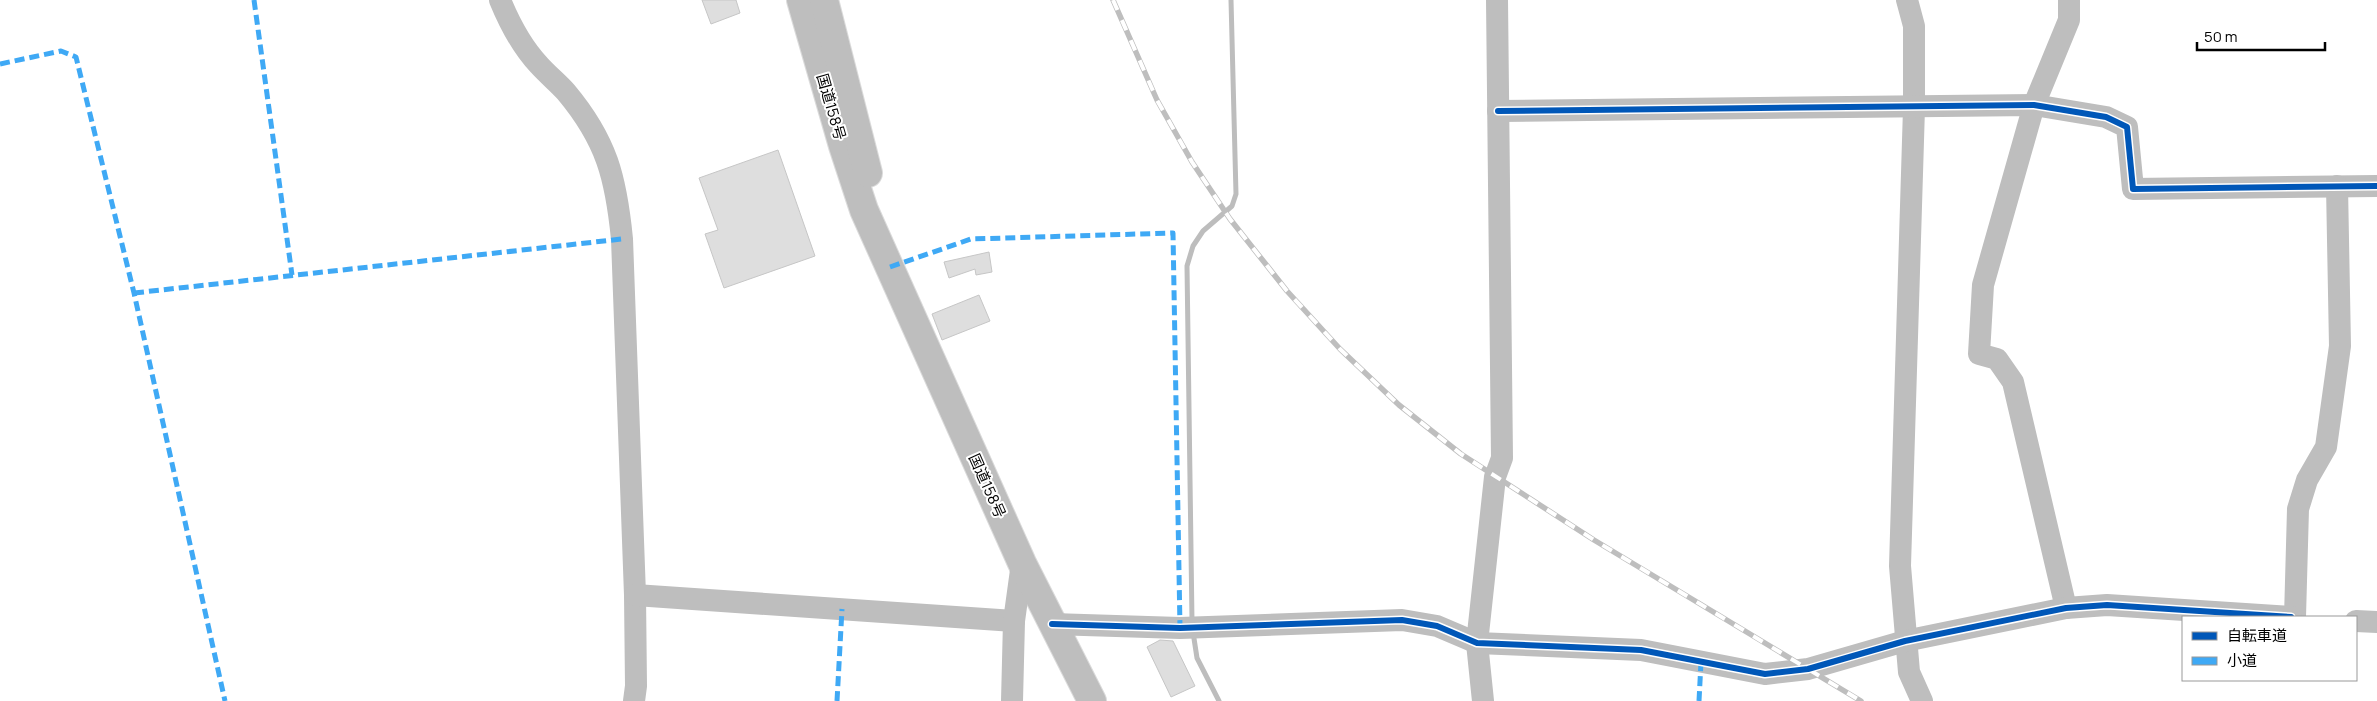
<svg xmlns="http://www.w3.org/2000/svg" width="2377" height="701" viewBox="0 0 2377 701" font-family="Manrope,'Noto Sans JP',sans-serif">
<rect width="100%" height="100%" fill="#fff"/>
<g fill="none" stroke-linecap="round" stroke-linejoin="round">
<g stroke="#bdbdbd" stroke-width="5">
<path d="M1192,621L1187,266L1193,246L1203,231L1232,206L1236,194L1231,0"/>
<path d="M1193,632L1197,658L1219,701"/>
</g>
</g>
<g fill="#dedede" stroke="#c6c6c6">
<path d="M702,0H736L740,13L711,24Z"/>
<path d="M778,150L815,256L724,288L705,234L718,230L699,178Z"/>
<path d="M989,252L992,272L976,275L975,269L949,278L944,262Z"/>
<path d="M979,295L990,321L942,340L932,314Z"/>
<path d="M1160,640L1173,641L1195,686L1171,697L1147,647Z"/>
</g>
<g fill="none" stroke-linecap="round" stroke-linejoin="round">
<defs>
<g id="highway">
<path d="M801,0L843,146L864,210L1022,563L1092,701"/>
<path d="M824,0L868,173"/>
</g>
</defs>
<use href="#highway" stroke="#dbdbdb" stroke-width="30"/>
<g stroke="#bebebe" stroke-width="22">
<path d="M500,0C509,22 523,48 539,65C548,75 558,83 566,92C607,141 616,178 622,239L635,595L636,686L634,701"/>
<path d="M1907,0L1914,26V108L1900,566L1909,672L1922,701"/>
<path d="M1498,111L2034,105L2106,117L2127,127L2133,189L2377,186"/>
<path d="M635,595L1014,621"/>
<path d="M2066,608L2013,382L1997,359L1979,354L1983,285L2034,105L2069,20V0"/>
<path d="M2295,617L2298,509L2307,480L2326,447L2340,346L2337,186"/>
<path d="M2356,621L2377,622"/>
<path d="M1052,624L1180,628L1402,620L1437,626L1477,643L1641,650L1765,674L1808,669L1905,641L2066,608L2107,605L2291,617"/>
<path d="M1012,701L1014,621L1022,563"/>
<path d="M1483,701L1477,643L1495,477L1502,458L1497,0"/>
</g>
<use href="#highway" stroke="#bebebe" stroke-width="28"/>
<defs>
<path id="rail" d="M1113,0L1157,100L1192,162L1230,219L1287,291L1340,349L1399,405L1461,454L1594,540L1861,701"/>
</defs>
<use href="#rail" stroke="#bebebe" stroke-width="5.5"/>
<use href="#rail" stroke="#fff" stroke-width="4" stroke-dasharray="11" stroke-linecap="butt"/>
<g stroke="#3fa9f5" stroke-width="5" stroke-dasharray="10 5" stroke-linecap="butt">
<path d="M254,0L292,275"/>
<path d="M0,64L61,51L76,57L134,293L225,701"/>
<path d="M890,267L971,239L1173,233L1180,628"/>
<path d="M134,293L622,239"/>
<path d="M837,701L842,609"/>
<path d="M1699,701L1701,662"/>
</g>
<defs>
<g id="cycleway">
<path d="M1498,111L2034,105L2106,117L2127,127L2133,189L2377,186"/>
<path d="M1052,624L1180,628L1402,620L1437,626L1477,643L1641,650L1765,674L1808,669L1905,641L2066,608L2107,605L2291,617"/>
</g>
</defs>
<use href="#cycleway" stroke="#fff" stroke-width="9"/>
<use href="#cycleway" stroke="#0057b8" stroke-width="6"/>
</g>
<g text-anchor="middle" stroke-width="4" stroke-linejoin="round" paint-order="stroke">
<g font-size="15" fill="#000" stroke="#fff">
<text transform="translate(831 107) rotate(74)" y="5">国道158号</text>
<text transform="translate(987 486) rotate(66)" y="5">国道158号</text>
</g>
</g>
<rect x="2182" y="616" width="175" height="65" fill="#ffffff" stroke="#999999"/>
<rect x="2192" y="632" width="25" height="8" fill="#0057b8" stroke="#999999"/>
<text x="2227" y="641" font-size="15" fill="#000000">自転車道</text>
<rect x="2192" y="657" width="25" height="8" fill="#3fa9f5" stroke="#999999"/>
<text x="2227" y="666" font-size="15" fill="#000000">小道</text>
<path d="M2197 42v8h128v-8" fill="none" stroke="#000000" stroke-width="2.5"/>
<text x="2204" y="42" font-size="15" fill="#000000" stroke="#ffffff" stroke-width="4" paint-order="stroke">50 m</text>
</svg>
